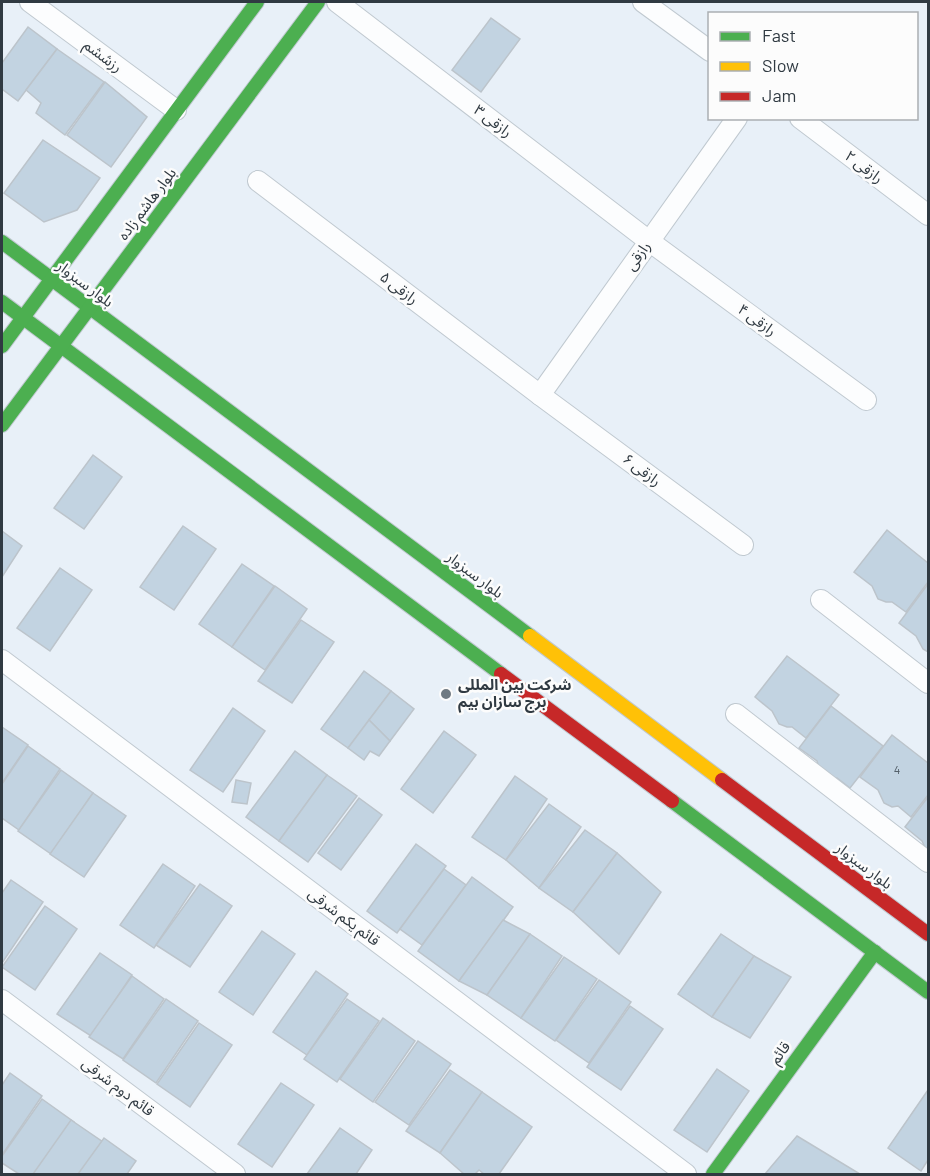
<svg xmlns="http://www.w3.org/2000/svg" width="930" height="1176" viewBox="0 0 930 1176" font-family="Barlow,'Noto Sans Arabic',sans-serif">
<rect width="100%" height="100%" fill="#e8f0f8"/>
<g fill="#c2d3e1" stroke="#bcc4cb" stroke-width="1.5">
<path d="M491,18L520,39L481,92L452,70Z"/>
<path d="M28,27L57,49L18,101L2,89V63Z"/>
<path d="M57,49L104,82L65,135L36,113L41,103L26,90Z"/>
<path d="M105,82L147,117L111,167L67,135Z"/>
<path d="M43,140L100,178L77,210L44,222L4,193Z"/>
<path d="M93,455L122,477L84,529L54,508Z"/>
<path d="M183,526L216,549L174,610L140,587Z"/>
<path d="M887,530L928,563V582L906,612L892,602H886L878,599L872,586L854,572Z"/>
<path d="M2,531L22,546L2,577Z"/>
<path d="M242,564L274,586L232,647L199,624Z"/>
<path d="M60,568L92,590L50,651L17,628Z"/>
<path d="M928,584V652L923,649L916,636L899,623Z"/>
<path d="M275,586L307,609L265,670L232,647Z"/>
<path d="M301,620L334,642L292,703L258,681Z"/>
<path d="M787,656L839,695L806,738L792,727H787L779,724L772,711L755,697Z"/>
<path d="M364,671L391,691L348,748L321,729Z"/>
<path d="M391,691L414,709L390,741L369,720Z"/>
<path d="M831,706L883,746L850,788L837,778L831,779L819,768L817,761L799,748Z"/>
<path d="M233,708L265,731L223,792L190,770Z"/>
<path d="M369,720L390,741L379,756L370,751L364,760L348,748Z"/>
<path d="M2,727L28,745L2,783Z"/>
<path d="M444,731L476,755L433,813L401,789Z"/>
<path d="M892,735L928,763V795L911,817L898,806L892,807L884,803L878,790L860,777Z"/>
<path d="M28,746L60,769L19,830L2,818V784Z"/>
<path d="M295,751L327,775L279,841L246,817Z"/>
<path d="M61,770L93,793L51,854L18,831Z"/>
<path d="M327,775L357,796L308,862L279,841Z"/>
<path d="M515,776L547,799L506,860L472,837Z"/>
<path d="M236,780L251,783L247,804L232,802Z"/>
<path d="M93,793L126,816L84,877L50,854Z"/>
<path d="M928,797V854L922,841L905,827Z"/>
<path d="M359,798L382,815L341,870L318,853Z"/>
<path d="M549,804L581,827L539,888L506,860Z"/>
<path d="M585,830L617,853L573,912L539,888Z"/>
<path d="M416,844L446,866L397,933L367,911Z"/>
<path d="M617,853L661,892L619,954L573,912Z"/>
<path d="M163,864L195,886L154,948L120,925Z"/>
<path d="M444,869L466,885L422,945L400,929Z"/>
<path d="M472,877L513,907L459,981L418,951Z"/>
<path d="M11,880L43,902L2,963V893Z"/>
<path d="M200,884L232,906L190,967L156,945Z"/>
<path d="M45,906L77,929L35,990L2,967Z"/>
<path d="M503,920L530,934L487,995L459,981Z"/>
<path d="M262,931L295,954L253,1015L219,992Z"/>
<path d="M530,934L562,956L521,1018L487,995Z"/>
<path d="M721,934L754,956L712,1017L678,994Z"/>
<path d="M100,953L132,975L91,1036L57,1014Z"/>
<path d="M754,956L791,977L750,1038L712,1017Z"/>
<path d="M564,957L597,979L555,1041L521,1018Z"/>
<path d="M316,971L348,994L307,1055L273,1032Z"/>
<path d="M132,976L164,999L123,1059L89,1037Z"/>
<path d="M599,980L631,1002L589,1063L556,1040Z"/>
<path d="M166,999L198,1021L156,1083L123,1060Z"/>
<path d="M347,999L379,1021L337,1082L304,1059Z"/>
<path d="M630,1006L663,1029L621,1090L587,1067Z"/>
<path d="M383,1018L415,1041L373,1102L340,1079Z"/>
<path d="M199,1023L232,1045L190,1107L157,1084Z"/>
<path d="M418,1041L451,1064L409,1125L375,1102Z"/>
<path d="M717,1069L749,1091L707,1152L674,1130Z"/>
<path d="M450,1070L482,1092L440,1153L406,1131Z"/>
<path d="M10,1073L42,1096L2,1155V1085Z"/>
<path d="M281,1083L314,1105L272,1167L238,1144Z"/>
<path d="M928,1090V1160L921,1171L888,1148Z"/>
<path d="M482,1092L532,1127L499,1174H484L479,1170L475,1174H464L440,1153Z"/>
<path d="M42,1099L74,1122L38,1174H19L2,1163V1156Z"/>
<path d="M71,1120L103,1142L81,1174H33Z"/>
<path d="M340,1128L372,1150L356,1174H307Z"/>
<path d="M797,1136L860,1174H765Z"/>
<path d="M104,1138L136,1161L127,1174H78Z"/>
</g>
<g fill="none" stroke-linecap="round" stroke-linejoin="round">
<defs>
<g id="street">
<path d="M30,2L176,110"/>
<path d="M337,2L649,241L866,400"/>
<path d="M643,2L710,51"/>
<path d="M800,118L928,215"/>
<path d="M258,181L540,395L743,545"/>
<path d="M540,395L737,118"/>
<path d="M821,600L928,683"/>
<path d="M2,660L686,1174"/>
<path d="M736,714L928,862"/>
<path d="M2,1000L235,1174"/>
</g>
<g id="fast">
<path d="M2,242L530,636"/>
<path d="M2,302L501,674"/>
<path d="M2,346L257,2"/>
<path d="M2,425L318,2"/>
<path d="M672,801L928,992"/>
<path d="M713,1174L875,952"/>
</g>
<path id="slow" d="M530,636L722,780"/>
<g id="jam">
<path d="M501,674L672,801"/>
<path d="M722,780L928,934"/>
</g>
</defs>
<use href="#street" stroke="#c0c9d0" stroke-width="22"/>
<use href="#fast" stroke="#c0c9d0" stroke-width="16"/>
<use href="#slow" stroke="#c0c9d0" stroke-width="16"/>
<use href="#jam" stroke="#c0c9d0" stroke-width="16"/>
<use href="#street" stroke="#fcfdfe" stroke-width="20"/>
<use href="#fast" stroke="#4caf50" stroke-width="14"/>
<use href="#slow" stroke="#ffc107" stroke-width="14"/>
<use href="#jam" stroke="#c62828" stroke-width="14"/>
</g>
<circle fill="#707a82" stroke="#fcfcfc" stroke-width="2" cx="446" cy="694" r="6"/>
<g text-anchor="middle" stroke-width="5" stroke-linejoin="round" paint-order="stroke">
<g font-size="12" fill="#54606a">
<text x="897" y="774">4</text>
</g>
<g font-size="15" fill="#303a42" stroke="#fcfcfc">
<text transform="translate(103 56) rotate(37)" y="5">رزششم</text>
<text transform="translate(493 121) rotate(37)" y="5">رازقی ۳</text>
<text transform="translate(864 167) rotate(37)" y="5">رازقی ۲</text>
<text transform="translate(147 204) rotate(-53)" y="5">بلوار هاشم زاده</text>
<text transform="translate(638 256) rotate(-55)" y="5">رازقی</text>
<text transform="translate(85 284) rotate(37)" y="5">بلوار سبزوار</text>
<text transform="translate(399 288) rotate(37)" y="5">رازقی ۵</text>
<text transform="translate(757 320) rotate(36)" y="5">رازقی ۴</text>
<text transform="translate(642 470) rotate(37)" y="5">رازقی ۶</text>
<text transform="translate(475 575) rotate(37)" y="5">بلوار سبزوار</text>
<text transform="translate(864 866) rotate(37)" y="5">بلوار سبزوار</text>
<text transform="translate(344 917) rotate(37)" y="5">قائم یکم شرقی</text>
<text transform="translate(780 1053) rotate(-54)" y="5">قائم</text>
<text transform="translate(118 1087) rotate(37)" y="5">قائم دوم شرقی</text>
</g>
<g font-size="15" font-weight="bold" fill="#303a42" stroke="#fcfcfc" text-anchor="start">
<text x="458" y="690">شرکت بین المللی<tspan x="458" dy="17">برج سازان بیم</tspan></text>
</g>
</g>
<rect width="930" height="1176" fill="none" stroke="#303a42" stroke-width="6"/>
<rect x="708" y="12" width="210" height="108" fill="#fcfcfc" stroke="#aaaeb2" stroke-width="1.5"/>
<rect x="720" y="32" width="30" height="9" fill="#4caf50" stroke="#aaaeb2" stroke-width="1.5"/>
<text x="762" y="42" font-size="18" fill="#303a42">Fast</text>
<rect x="720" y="62" width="30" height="9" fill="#ffc107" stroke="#aaaeb2" stroke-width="1.5"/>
<text x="762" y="72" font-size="18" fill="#303a42">Slow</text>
<rect x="720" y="92" width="30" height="9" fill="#c62828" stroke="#aaaeb2" stroke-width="1.5"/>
<text x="762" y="102" font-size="18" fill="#303a42">Jam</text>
</svg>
